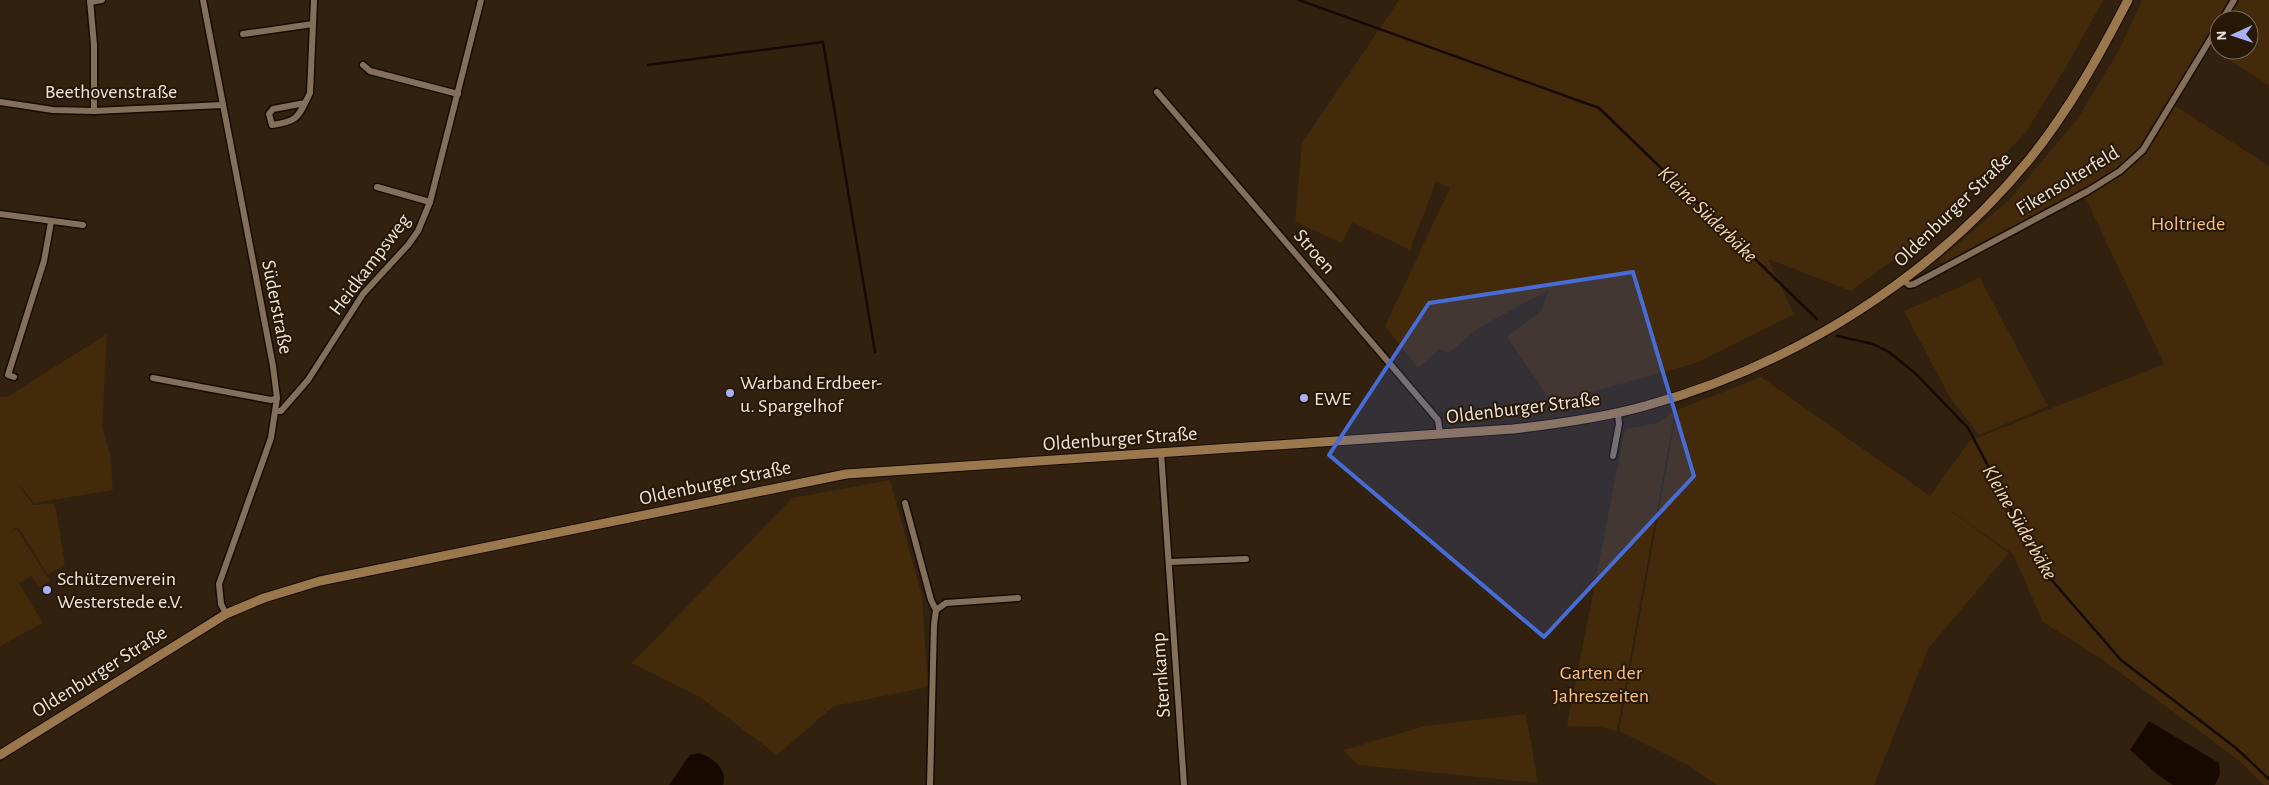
<svg xmlns="http://www.w3.org/2000/svg" width="2269" height="785" viewBox="0 0 2269 785" font-family="'Alegreya Sans',sans-serif">
<rect width="100%" height="100%" fill="#31210e"/>
<g fill="#422a0b">
<path d="M1399,0H2103L2072,57L2026,132L1925,237L1851,291L1768,259L1794,314L1696,363L1552,403L1507,337L1541,311L1549,290L1478,328L1449,353L1440,349L1418,368L1385,326L1450,188L1436,182L1410,250L1352,222L1342,243L1295,222L1302,143Z"/>
<path d="M2142,0H2230L2139,150L2115,171L2082,192L1944,264L1939,260L2010,199L2078,118L2119,50Z"/>
<path d="M2238,0H2269V85L2209,47L2219,31V50H2249V20H2226Z"/>
<path d="M2174,105L2269,166V785H2264L2241,762L2103,660L2043,622L2013,554L1938,502L2009,553L1928,649L1874,785H1717L1685,764L1619,731L1677,410L1761,377L1930,496L1969,441L2164,364L2085,197L2119,176L2142,156Z"/>
<path d="M1980,278L2048,406L1979,435L1949,396L1904,311Z"/>
<path d="M107,334L102,428L110,453L113,490L34,503L16,481L33,505L55,503L65,564L48,575L18,527L7,534L17,529L50,581L39,587L31,576L19,583L43,623L0,646V397H7Z"/>
<path d="M1675,411L1617,731L1600,727L1567,726L1625,429L1657,423Z"/>
<path d="M890,480L922,596L928,687L834,706L777,755L700,697L632,663L792,498Z"/>
<path d="M1526,714L1538,783L1358,765L1343,750L1425,726Z"/>
</g>
<g fill="#180900">
<path d="M2149,721L2219,763L2220,774L2215,785H2173L2158,775L2130,750Z"/>
<path d="M699,753C712,757 728,769 723,785H669L690,755Z"/>
</g>
<g fill="none" stroke-linecap="round" stroke-linejoin="round">
<g stroke="#180900" stroke-width="2.5">
<path d="M1299,0L1599,108L1817,319"/>
<path d="M648,65L823,42L875,352"/>
<path d="M1837,336L1873,344L1889,352L1916,374L1968,428L2043,570L2121,660L2236,748L2269,779"/>
</g>
<defs>
<g id="street">
<path d="M90,0L94,45V111"/>
<path d="M203,0L273,366L277,398L271,438L219,584L221,604L226,614"/>
<path d="M90,2L102,0"/>
<path d="M2222,20L2234,0"/>
<path d="M243,34L313,24"/>
<path d="M363,65L370,71L458,94"/>
<path d="M1157,92L1438,420L1440,434"/>
<path d="M0,102L53,110L94,111L223,105"/>
<path d="M305,103L273,109L269,114L272,125C299,121 298,117 310,93L314,0"/>
<path d="M377,187L430,202"/>
<path d="M0,214L83,225"/>
<path d="M1903,280L1909,285L1914,284L2088,191L2120,171L2143,150L2219,25"/>
<path d="M14,377L8,375L44,261L51,222"/>
<path d="M153,378L271,400L277,398"/>
<path d="M276,411H281L308,380L363,294L408,245L418,231L430,202L481,0"/>
<path d="M1161,452L1184,785"/>
<path d="M1613,456L1619,424L1618,413"/>
<path d="M905,503L931,600L936,610"/>
<path d="M1169,562L1246,559"/>
<path d="M930,785L934,625L936,610L946,603L1018,598"/>
</g>
<path id="secondary" d="M0,755L226,614L264,598L320,581L846,474L1513,429C1557,424 1602,418 1645,406C1792,366 1931,279 2028,161C2068,112 2099,56 2128,0"/>
</defs>
<use href="#street" stroke="#190a00" stroke-width="9"/>
<use href="#secondary" stroke="#190a00" stroke-width="11"/>
<use href="#street" stroke="#836f5a" stroke-width="6"/>
<use href="#secondary" stroke="#9a774c" stroke-width="9"/>
</g>
<path fill="#476cd8" fill-opacity="0.2" stroke="#476cd8" stroke-width="4" stroke-linejoin="round" d="M1633,272L1694,476L1544,637L1329,455L1429,303Z"/>
<g fill="#a9b0fc" stroke="#271805" stroke-width="2">
<circle cx="730" cy="393" r="5"/>
<circle cx="1304" cy="398" r="5"/>
<circle cx="47" cy="590" r="5"/>
</g>
<g text-anchor="middle" stroke-width="4" stroke-linejoin="round" paint-order="stroke">
<g font-size="20" fill="#f0e5da" stroke="#271805">
<text x="111" y="98">Beethovenstraße</text>
<text transform="translate(2067 180) rotate(-31)" y="7">Fikensolterfeld</text>
<text transform="translate(1952 209) rotate(-44)" y="7">Oldenburger Straße</text>
<text transform="translate(1315 251) rotate(49)" y="7">Stroen</text>
<text transform="translate(369 264) rotate(-53)" y="7">Heidkampsweg</text>
<text transform="translate(278 307) rotate(79)" y="7">Süderstraße</text>
<text transform="translate(1523 407) rotate(-7)" y="7">Oldenburger Straße</text>
<text transform="translate(1120 438) rotate(-4)" y="7">Oldenburger Straße</text>
<text transform="translate(715 482) rotate(-12)" y="7">Oldenburger Straße</text>
<text transform="translate(99 671) rotate(-32)" y="7">Oldenburger Straße</text>
<text transform="translate(1160 675) rotate(-94)" y="7">Sternkamp</text>
</g>
<g font-size="20" fill="#fbc07b" stroke="#271805">
<text x="2188" y="230">Holtriede</text>
<text x="1601" y="679">Garten der<tspan x="1601" dy="23">Jahreszeiten</tspan></text>
</g>
<g font-size="20" fill="#f0e5da" stroke="#271805" text-anchor="start">
<text x="740" y="389">Warband Erdbeer-<tspan x="740" dy="23">u. Spargelhof</tspan></text>
<text x="1314" y="405">EWE</text>
<text x="57" y="585">Schützenverein<tspan x="57" dy="23">Westerstede e.V.</tspan></text>
</g>
<g font-size="21" font-style="italic" fill="#f6d8b7" stroke="#271805">
<text transform="translate(1708 214) rotate(44)" y="7">Kleine Süderbäke</text>
<text transform="translate(2020 522) rotate(60)" y="7">Kleine Süderbäke</text>
</g>
</g>
<g transform="translate(2234 35) rotate(267)"><circle r="24" fill="#271805" stroke="#776a5a"/>
<path d="M0-4L9 19L0 12L-9 19Z" fill="#a9b0fc"/>
<text y="-8" font-size="14" font-weight="bold" text-anchor="middle" fill="#f0e5da">N</text>
</g>
</svg>
